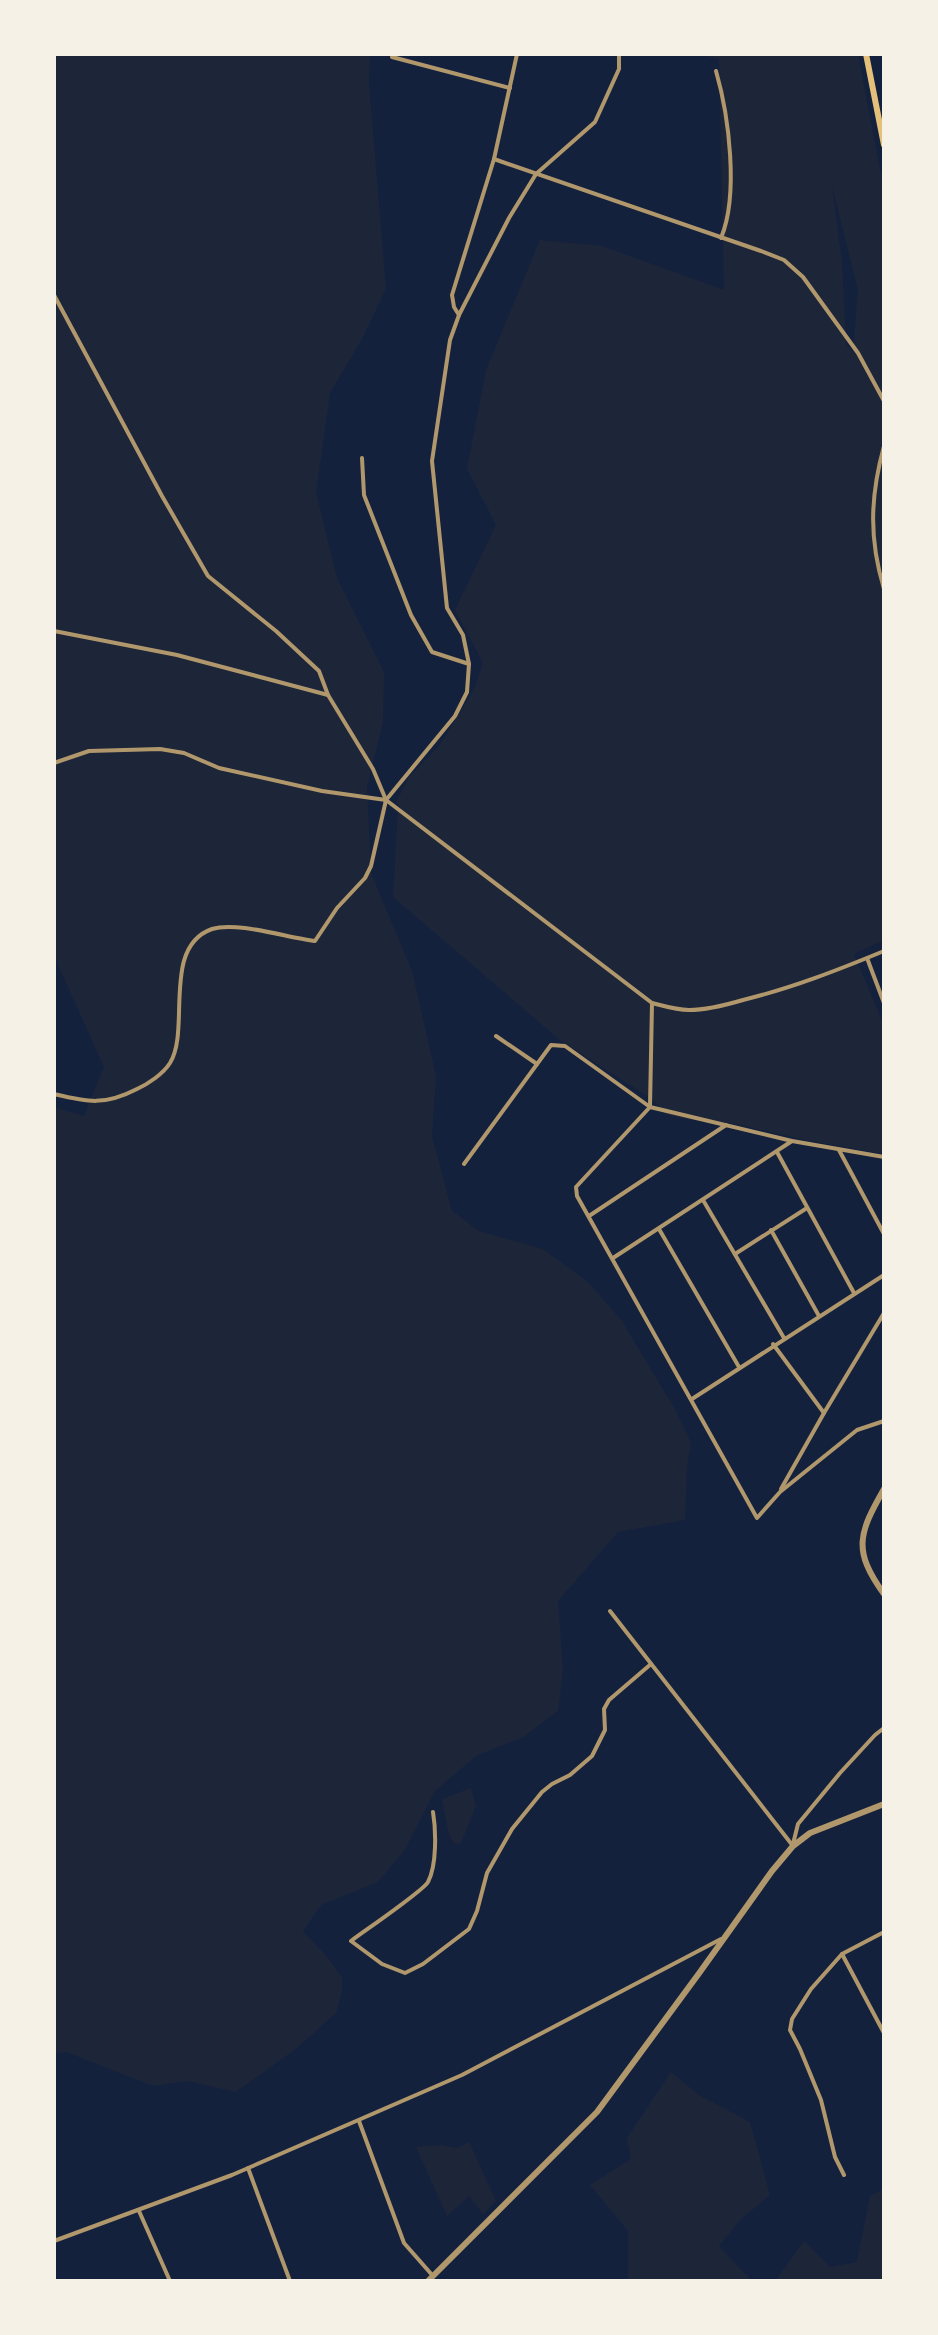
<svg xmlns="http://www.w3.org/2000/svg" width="938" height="2335" viewBox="0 0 938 2335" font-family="Helvetica,sans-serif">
<rect width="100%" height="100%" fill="#14213d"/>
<g fill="#1d2539" fill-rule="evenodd">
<path d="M54,54H370L369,83L386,289L362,339L330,393L316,492L337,578L384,672L383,722L367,787L371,873L412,971L436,1076L432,1136L452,1211L479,1231L543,1249L588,1282L622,1321L676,1411L691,1443L687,1466L685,1520L618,1532L558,1601L563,1671L558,1711L523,1737L476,1756L435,1791L404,1851L378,1882L321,1905L303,1931L329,1959L342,1978V1991L336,2013L297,2048L236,2092L187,2081L153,2086L66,2052L54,2053V1107L84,1116L104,1067L54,956Z"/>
<path d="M699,54H858L884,190V503L882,502L884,506V940L854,954L884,1025V1154L805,1140L731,1123L691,1120L666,1115L652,1099L561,1041L393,897L398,809L400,806L396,802L409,777L439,746L464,706L475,687L483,663L455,610L496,525L467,469L486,370L540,240L602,246L724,290L719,59ZM832,186L858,290L853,352L846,344L842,261Z"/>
<path d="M471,1788L476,1806L461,1843L455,1844L449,1835L442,1799Z"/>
<path d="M671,2072L699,2095L750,2122L770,2195L741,2219L719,2246L752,2281H628V2231L590,2185L631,2159L627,2138Z"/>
<path d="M469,2142L496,2201L483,2214L469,2196L447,2216L416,2147L441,2145L458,2148Z"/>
<path d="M884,2189V2281H775L804,2241L830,2267L857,2262L870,2196Z"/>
</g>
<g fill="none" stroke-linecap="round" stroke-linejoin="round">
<g stroke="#b1986c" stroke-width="4">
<path d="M392,57L510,88"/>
<path d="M716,71C729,116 739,195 721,238"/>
<path d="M494,159L761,251L784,260L803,277L858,353L884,401"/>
<path d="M54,295L162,496L208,576L276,631L319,671L328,695L373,769L386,800"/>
<path d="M459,315L454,307L452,295L494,159L517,54"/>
<path d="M884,446C870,497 869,539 884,589"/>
<path d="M362,458L364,495L411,615L432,652L469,664"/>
<path d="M54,631L177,655L328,695"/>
<path d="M54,763L89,751L160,749L184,753L219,768L322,791L386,800L652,1003C664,1006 676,1010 689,1010C707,1010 726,1005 743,1000C792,988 838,970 884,951"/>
<path d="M867,958L884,1003"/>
<path d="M652,1003L650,1107L576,1187L577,1196L757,1518L780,1492L857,1430L884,1421"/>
<path d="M496,1036L537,1064"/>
<path d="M54,1094C88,1102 104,1106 137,1089C148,1084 163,1074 170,1063C191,1029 161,947 212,929C237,921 288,938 315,941L337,908L365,878L371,866L386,800L455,716L467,692L469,664L463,635L447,608L432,461L450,340L459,315L509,218L536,174L595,122L619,69V54"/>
<path d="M839,1150L884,1234"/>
<path d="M777,1152L854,1293"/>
<path d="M464,1164L551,1045L565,1046L650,1107L792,1141L884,1157"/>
<path d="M703,1200L784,1338"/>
<path d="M589,1216L726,1125"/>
<path d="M659,1229L739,1367"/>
<path d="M771,1230L819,1316"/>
<path d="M735,1254L807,1208"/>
<path d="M613,1258L792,1141"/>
<path d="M773,1344L824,1413"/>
<path d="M692,1399L884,1275"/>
<path d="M781,1489L824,1413L884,1313"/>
<path d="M610,1611L793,1846"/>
<path d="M433,1812C436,1830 437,1865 428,1882C422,1892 364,1931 351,1941L382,1964L405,1973L423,1964L469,1929L477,1911L487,1873L512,1829L542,1792L552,1784L570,1775L592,1756L605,1730L604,1709L609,1700L651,1664"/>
<path d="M793,1844L798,1824L840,1773L875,1735L884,1728"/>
<path d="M842,1954L884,2033"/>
<path d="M359,2121L404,2243L433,2276"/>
<path d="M248,2168L290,2281"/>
<path d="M844,2175L835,2157L821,2100L800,2049L790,2030L792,2019L811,1989L842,1954L884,1932"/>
<path d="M139,2211L170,2281"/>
<path d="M54,2241L232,2175L462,2075L721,1939"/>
</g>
<g stroke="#b1986c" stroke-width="6">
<path d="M884,1489C859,1533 852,1550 884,1594"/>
<path d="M428,2281L597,2112L700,1972L772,1871L793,1846L810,1833L884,1804"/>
</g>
<path stroke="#e5c07b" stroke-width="6" d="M866,54L884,145"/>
</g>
<rect width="938" height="2335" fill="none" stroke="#f6f1e7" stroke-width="112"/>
</svg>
